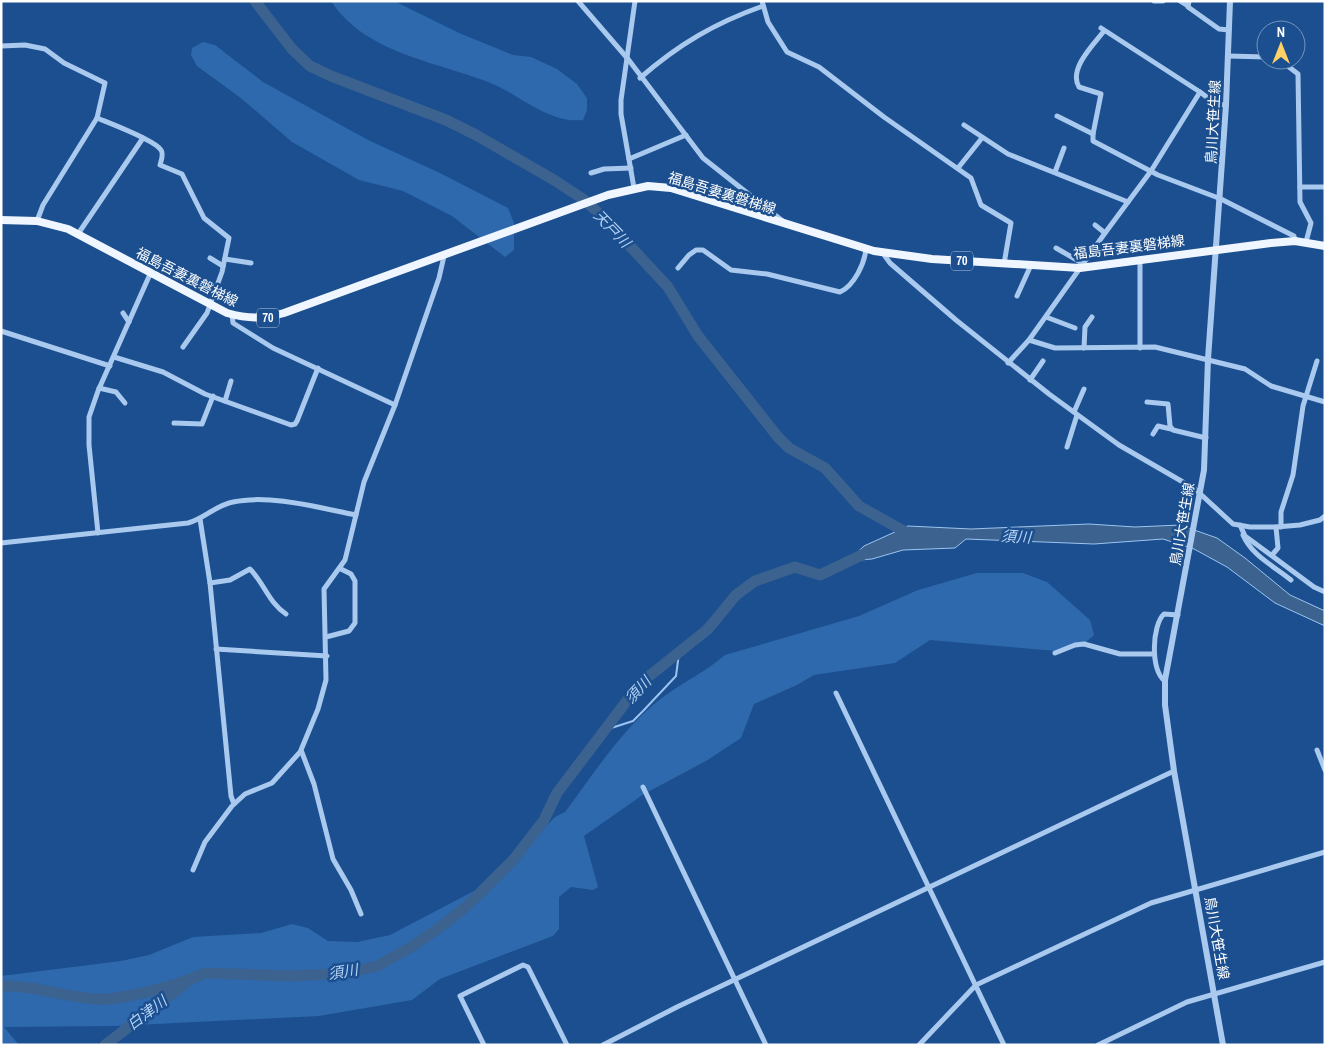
<svg xmlns="http://www.w3.org/2000/svg" width="1326" height="1046" viewBox="0 0 1326 1046" font-family="'Archivo Narrow','Noto Sans JP',sans-serif">
<rect width="100%" height="100%" fill="#1b4f8f"/>
<g fill="#2e69ad">
<path d="M331,1H394L459,33L513,55L531,57L557,69L577,84L587,98V110L583,120C548,124 518,93 488,82C434,61 365,53 331,1Z"/>
<path d="M203,42L215,45L263,82L368,140L440,173L508,208L514,223V250L505,257L452,216L403,191L359,180L292,142L242,99L197,66L191,55L192,48Z"/>
<path d="M977,573H1023L1047,582L1090,620L1094,635L1085,643L1056,651L930,640L895,663L814,675L797,685L754,704L741,738L706,761L644,794L584,836L598,887L593,890L571,887L559,897V929L553,936L440,979L412,1000L319,1016L116,1026L4,1027L19,1045H1V976L121,961L149,955L193,937L261,933L292,924L308,928L328,941L357,942L390,935L491,882L555,817L565,812C592,776 618,735 653,705C675,686 703,674 725,655L859,616L918,590Z"/>
</g>
<path fill="#3c6290" stroke="#9cc4f0" d="M1089,524L1135,527L1180,525L1217,538L1245,558L1290,595L1325,611V626L1275,603L1227,567L1194,549L1163,539L1094,544L966,539L955,548L903,550L872,559L848,561L864,546L908,526L971,529Z"/>
<g fill="none" stroke-linecap="round" stroke-linejoin="round">
<path stroke="#9cc4f0" stroke-width="2" d="M605,730L633,721L643,711L676,676L679,653"/>
<g stroke="#3c6290" stroke-width="11">
<path d="M255,1L292,49L310,66L331,76L446,120L476,135L554,180L583,199L603,217L668,287L698,336L778,437L789,448L825,468L859,506L909,534"/>
<path d="M1,986C34,985 64,997 96,999C120,1001 183,984 205,973L292,976L347,973L377,966L413,946L443,925L469,904L514,859L544,820L557,793L629,698L648,677L708,629L736,595L755,581L795,567L820,575L866,553"/>
<path d="M105,1045L185,984"/>
</g>
<g stroke="#a9c9ee" stroke-width="5">
<path d="M578,1L628,59L703,158L784,222"/>
<path d="M762,1L768,22L787,52L819,67L884,117L971,178L981,205L1011,223L1004,264"/>
<path d="M1154,1H1163"/>
<path d="M1180,1L1188,6"/>
<path d="M1189,1L1188,7L1219,29L1229,30"/>
<path d="M1101,28L1200,92"/>
<path d="M1104,31C1094,44 1068,69 1079,87L1101,94L1093,134V141L1158,175L1221,199L1294,236L1295,241"/>
<path d="M1,46L25,45L45,49L64,63L105,83L97,118L43,205L37,221"/>
<path d="M1228,56L1266,57"/>
<path d="M1280,60L1298,74L1300,202L1311,223L1306,242"/>
<path d="M640,78C679,44 715,23 763,6"/>
<path d="M1057,116L1093,134"/>
<path d="M97,118C109,123 155,140 161,150C164,154 161,161 160,165L182,174L204,218L229,238L222,272L207,313L183,347"/>
<path d="M964,125L1008,154L1128,202"/>
<path d="M629,159L686,135"/>
<path d="M958,168L982,138"/>
<path d="M1055,172L1064,148"/>
<path d="M591,173L604,169L631,168"/>
<path d="M1300,187H1325"/>
<path d="M634,188L621,114V100L635,1"/>
<path d="M1095,225L1105,233L1151,171L1200,92L1216,104L1226,105"/>
<path d="M78,234L143,138"/>
<path d="M1056,248L1082,263"/>
<path d="M882,252L890,263L956,320L1049,394L1119,445L1195,489L1233,524L1250,527H1276L1300,525L1320,520L1325,516"/>
<path d="M210,258L223,266"/>
<path d="M225,259L251,263"/>
<path d="M678,268L689,255L696,250H703L731,270L767,274L840,292C854,286 865,263 866,248"/>
<path d="M1017,296L1031,265"/>
<path d="M123,313L129,322"/>
<path d="M232,315L233,323L273,348L395,405"/>
<path d="M1046,317L1075,328"/>
<path d="M1,331L110,366"/>
<path d="M1029,340L1055,348L1155,347L1245,369L1271,386L1325,402"/>
<path d="M1084,348L1085,327L1092,317"/>
<path d="M1140,348V259"/>
<path d="M114,357L163,372L205,394L291,425L295,424L297,421L318,368"/>
<path d="M1008,363L1029,340L1105,233"/>
<path d="M1030,380L1043,361"/>
<path d="M99,388L116,392L125,403"/>
<path d="M225,401L231,381"/>
<path d="M1147,402L1168,404L1170,426L1173,430L1206,438"/>
<path d="M1074,412L1084,389"/>
<path d="M174,423L202,424L213,396"/>
<path d="M1153,434L1158,426L1171,429"/>
<path d="M1067,447L1077,415"/>
<path d="M200,519L210,583L231,796L234,804"/>
<path d="M1240,525L1245,536L1314,587L1325,592"/>
<path d="M1281,527V512L1293,475L1303,406L1317,361"/>
<path d="M98,533L89,445V417L98,391L151,272"/>
<path d="M1243,535C1252,556 1274,566 1291,580"/>
<path d="M1,543L188,523C204,519 216,505 233,502C269,494 320,508 356,515"/>
<path d="M1272,555L1278,548L1276,527"/>
<path d="M210,583L230,580L250,569C264,583 269,603 286,614"/>
<path d="M326,637L349,631L355,623V581L351,574L341,569"/>
<path d="M216,649L327,656"/>
<path d="M1055,653L1075,645L1084,644L1120,654H1154"/>
<path d="M1165,681C1150,671 1152,625 1164,614L1178,615"/>
<path d="M836,693L1004,1045"/>
<path d="M1317,750L1325,770"/>
<path d="M643,787L766,1045"/>
<path d="M193,870L205,842L232,806L245,794L272,783L301,751"/>
<path d="M361,914L351,890L333,859L314,784L301,750L318,709L326,680L324,589L345,560L364,482L395,405L439,278L444,256"/>
<path d="M484,1045L460,996L523,965L528,967L567,1045"/>
<path d="M603,1045L677,1007L1174,771"/>
<path d="M919,1045L976,985L1151,903L1325,852"/>
<path d="M1098,1045L1187,1002L1325,962"/>
</g>
<path stroke="#a9c9ee" stroke-width="6" d="M1223,1045L1174,771L1165,705V680L1204,470L1208,359L1226,105L1230,1"/>
<path stroke="#f0f6ff" stroke-width="8" d="M1,220L37,221L68,229L227,313C248,319 263,319 284,313L608,195L648,186L671,188L874,251L932,259L1080,268L1271,243L1295,241L1325,246"/>
</g>
<g text-anchor="middle" stroke-width="5" stroke-linejoin="round" paint-order="stroke">
<g fill="#1b4f8f" stroke="#bbcadd" stroke-width="1">
<rect x="951" y="251.5" width="22" height="19" rx="4"/>
<rect x="257" y="308.5" width="22" height="19" rx="4"/>
</g>
<g font-size="12" font-weight="bold" fill="#fff">
<text x="962" y="265">70</text>
<text x="268" y="322">70</text>
</g>
<g font-size="14" fill="#fff" stroke="#1b4f8f">
<text transform="translate(1213 122) rotate(-87)" y="5">鳥川大笹生線</text>
<text transform="translate(722 193) rotate(17)" y="5">福島吾妻裏磐梯線</text>
<text transform="translate(1129 247) rotate(-7)" y="5">福島吾妻裏磐梯線</text>
<text transform="translate(187 277) rotate(27)" y="5">福島吾妻裏磐梯線</text>
<text transform="translate(1182 524) rotate(-80)" y="5">鳥川大笹生線</text>
<text transform="translate(1217 938) rotate(80)" y="5">鳥川大笹生線</text>
</g>
<g font-size="15" font-style="italic" fill="#b5d3f5" stroke="#1b4f8f">
<text transform="translate(612 229) rotate(46)" y="5">天戸川</text>
<text transform="translate(1016 537) rotate(3)" y="5">須川</text>
<text transform="translate(638 690) rotate(-47)" y="5">須川</text>
<text transform="translate(343 972) rotate(-9)" y="5">須川</text>
<text transform="translate(147 1013) rotate(-37)" y="5">白津川</text>
</g>
</g>
<rect width="1326" height="1046" fill="none" stroke="#ffffff" stroke-width="5"/>
<g transform="translate(1281 45)"><circle r="24" fill="#1b4f8f" stroke="#7695bc"/>
<path d="M0-4L9 19L0 12L-9 19Z" fill="#ffd166"/>
<text y="-8" font-size="14" font-weight="bold" text-anchor="middle" fill="#ffffff">N</text>
</g>
</svg>
